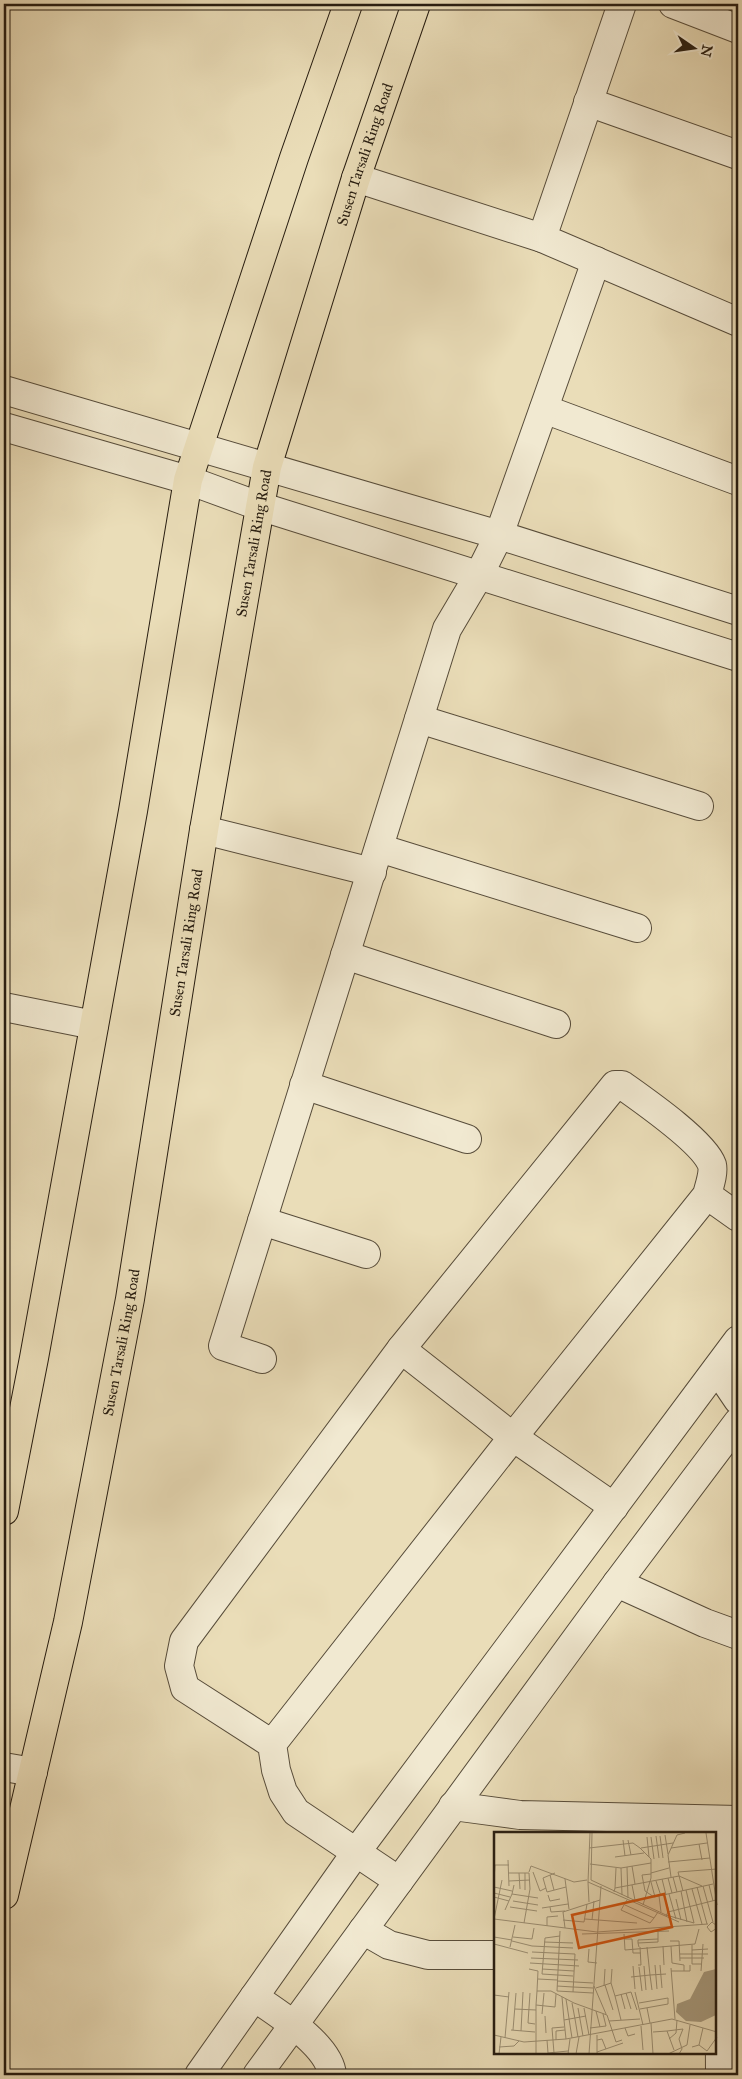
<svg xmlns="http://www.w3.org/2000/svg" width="742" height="2079" viewBox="0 0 742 2079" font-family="'IM FELL Great Primer',serif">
<rect width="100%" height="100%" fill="#eaddb8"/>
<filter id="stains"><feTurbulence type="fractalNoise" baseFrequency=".004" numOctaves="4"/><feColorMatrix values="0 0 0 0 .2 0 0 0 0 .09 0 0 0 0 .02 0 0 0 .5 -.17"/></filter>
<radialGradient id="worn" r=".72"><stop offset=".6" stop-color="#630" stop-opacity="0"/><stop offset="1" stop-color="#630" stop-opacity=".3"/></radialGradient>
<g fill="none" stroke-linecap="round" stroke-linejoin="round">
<defs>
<g id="minor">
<path d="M622,4L542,238L738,322"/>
<path d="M673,4L738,29"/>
<path d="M588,102L738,155"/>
<path d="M356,178L542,238"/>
<path d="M4,390L499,535L738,611"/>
<path d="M544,409L738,481"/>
<path d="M4,427L188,480L259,506L738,657"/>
<path d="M419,719L699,806"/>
<path d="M204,830L372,872"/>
<path d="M379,848L637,928"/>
<path d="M345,955L556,1024"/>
<path d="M4,1007L94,1025"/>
<path d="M304,1085L467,1139"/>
<path d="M707,1195L738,1217"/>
<path d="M262,1221L366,1254"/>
<path d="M401,1349L513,1437L614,1507"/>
<path d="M262,1359L223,1346L447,629L479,575L499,535L596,261"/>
<path d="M717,1369L738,1400"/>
<path d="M617,1583L705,1623L738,1635"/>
<path d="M272,1744L185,1688L179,1666L184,1641L401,1349L615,1085H622C643,1100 704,1142 712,1165C714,1173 709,1187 707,1195L513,1437L272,1744L276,1770L283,1792L296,1812L399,1881"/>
<path d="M4,1767L33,1772"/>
<path d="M453,1806L520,1815L738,1820"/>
<path d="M363,1930L389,1945L428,1955H496"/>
<path d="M254,1997C277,2013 330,2045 332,2075"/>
<path d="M720,2075L719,1873L726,1847L738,1822"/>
</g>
<g id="tertiary">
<path d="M199,2075L357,1851L738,1340"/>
<path d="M257,2075L617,1583L738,1422"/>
</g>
<g id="primary">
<path d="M4,1511L34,1358L133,811L188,480L294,158L348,4"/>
<path id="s1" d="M4,1895L68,1622L130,1299L204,830L267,467L356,178L416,4"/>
</g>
</defs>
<use href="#minor" stroke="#574c3a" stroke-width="30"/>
<use href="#tertiary" stroke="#574c3a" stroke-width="30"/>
<use href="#primary" stroke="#261c10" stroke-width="30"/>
<use href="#minor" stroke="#f1e9d1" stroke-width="28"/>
<use href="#tertiary" stroke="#f1e9d1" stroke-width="28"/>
<use href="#primary" stroke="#eaddb8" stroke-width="28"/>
</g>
<g text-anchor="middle" stroke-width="4" stroke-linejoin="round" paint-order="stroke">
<g font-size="15" fill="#261c10" stroke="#f1e9d1">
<text dy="5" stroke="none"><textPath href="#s1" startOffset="1780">Susen Tarsali Ring Road</textPath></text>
<text dy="5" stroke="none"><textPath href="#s1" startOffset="1375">Susen Tarsali Ring Road</textPath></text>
<text dy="5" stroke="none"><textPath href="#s1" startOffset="970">Susen Tarsali Ring Road</textPath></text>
<text dy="5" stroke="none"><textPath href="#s1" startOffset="565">Susen Tarsali Ring Road</textPath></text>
</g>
</g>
<g transform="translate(494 1832)">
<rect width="222" height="222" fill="#eaddb8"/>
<path d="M222,137V183L207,190L192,189L182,180L183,172L196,167L210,140Z" fill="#a79b7f"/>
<path fill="none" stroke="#9c9075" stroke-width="1" d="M96,1L94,50L185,90M98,1L97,48L172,83L200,91M212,1L223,73M171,3L174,22M162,4L165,26M166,4L169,26M153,5L155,25M157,5L160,27M129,8L131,24M134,8L137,23M205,12L208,28M95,16L139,11L146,16L157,27V46L149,73M147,16L179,11M177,16L213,11M121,25L150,21M14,28L15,54M174,30L216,26M96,32L127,36L157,31M138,34L141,52M133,35L134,66M127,36L128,63M35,40L37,34L80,50L93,48M39,40L46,59L52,56M15,41H35L36,57L30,91M25,41L26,57M31,41V58M61,41L49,46L53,60L72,55M157,41L175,36M157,42L148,43L151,59L160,65L219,52M56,43L60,58M177,45L174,23L183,3L191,1M179,45L183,60M174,46L178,61M71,47L75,77M168,47L172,63M0,48L1,33H15M15,49L36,48M162,49L167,64M94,50L95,70M157,50L161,65M20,53L18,62L44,66M138,53L141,68M215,53L219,69M209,54L219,90M0,55L18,59M203,55L213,92M121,56L122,36M198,57L208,92M192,58L200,91M187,59L193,90M189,59L184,40L223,37M120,60L121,56L185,44L208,54M0,61L16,65M175,62L182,87M54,63L56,69L66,67M170,63L175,80M165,64L167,80M0,65L15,69M182,67L187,88M133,68L127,78L156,91L160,86M19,69L44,73M131,73L160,86L164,80M16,75L43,79M56,75L57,80L71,79M48,76L74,72M11,78L18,62M172,84L174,80L222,68M0,87L8,48M0,87L103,100L214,92M91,87L143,91M69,88L90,90L93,72M98,88L100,69M53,94V85L64,84M223,94L218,90L213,95L217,100L223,96M71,96L69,80L106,68M66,99L63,159L99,161M88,102L175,99M130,102L131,118L201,112L205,97M66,104L51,106L48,142L79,144M0,105L18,108M19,105L38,107L40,96M130,107H138L139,121H147M18,109L38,114L79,116M176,109H185L186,129M50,110L79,111M144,111V108L164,107M0,112L34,121M198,113V132H207M169,114L170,133M177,114L178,131L190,133V139M16,115L21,93M145,115L144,111L164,110V97M95,117L94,130L103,131M198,118L214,117M38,120L81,122L79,160M186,122H214M37,126L84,128M186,126H210M36,131L85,134M144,133H147L146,115M161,133L163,157M166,133L168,156M139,134L141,157M150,134L152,158M145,135L148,159M177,136L181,187M35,137L44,139L43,159H57M48,137L80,139M177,139H196V133M207,139L209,112M137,145L156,143L153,115M44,147L63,148M63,149L99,151M117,151L121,164L137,160L143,178M111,153L119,178M63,154L79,155M100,154L112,182M110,154L111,137M79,155L99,156M102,156L117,151L118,137M158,158L156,143L172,142M43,159L42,173L61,175L62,162M57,159L80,171L113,183L122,210L128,208M141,160L149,193M36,161L34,191L41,192M132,161L137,177M127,162L131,177M0,163L15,165M121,164L127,188M68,165L70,188M72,167L78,206M78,171L81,187M145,171L174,166V172L146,177M42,173V222M84,176L89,204M90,176L95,203M153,176L156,191M21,177L42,178M102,179L106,195M48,182L50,161M51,184L52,201M81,187L84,205M115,189L146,187M157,191L159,222M147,194L149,218M96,196L112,194L109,182M131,196L134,204L141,202M17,198L41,200M19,198L22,161M27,199L29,160M173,199L189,197L185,207L188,217L185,222M159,200L173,199L180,218M0,203L30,210L72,207L178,187L223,200M103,203V221M11,206L15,160M72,207L70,188L92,184M175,207L182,201L183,188M53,208L54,221L74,219M62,208V199L71,198M103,208L108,207L112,217M205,213L209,196M5,215L20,214L25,209M198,215L205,213L213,219L223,205M103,220L129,211M60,221L58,196L70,195M5,222L7,205M74,222L76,207M82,222L85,205M95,222L107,54M174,222L193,213L196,193"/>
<path fill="#d5530c" fill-opacity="0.15" stroke="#d5530c" stroke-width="2.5" d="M170,62L178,95L85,116L78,83Z"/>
<rect width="222" height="222" fill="none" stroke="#261c10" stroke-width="2.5"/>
</g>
<rect width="742" height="2079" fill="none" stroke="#eaddb8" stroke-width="20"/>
<rect x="5" y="5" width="732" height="2069" fill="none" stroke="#261c10" stroke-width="2.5"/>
<rect x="10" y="10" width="722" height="2059" fill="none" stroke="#261c10"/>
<g transform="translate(694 48) rotate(103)" stroke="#f1e9d1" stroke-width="4" paint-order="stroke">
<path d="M0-4L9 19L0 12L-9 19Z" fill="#261c10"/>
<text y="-8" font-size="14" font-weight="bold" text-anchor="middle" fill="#261c10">N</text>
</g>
<rect width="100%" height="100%" filter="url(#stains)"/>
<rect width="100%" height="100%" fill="url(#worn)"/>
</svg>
